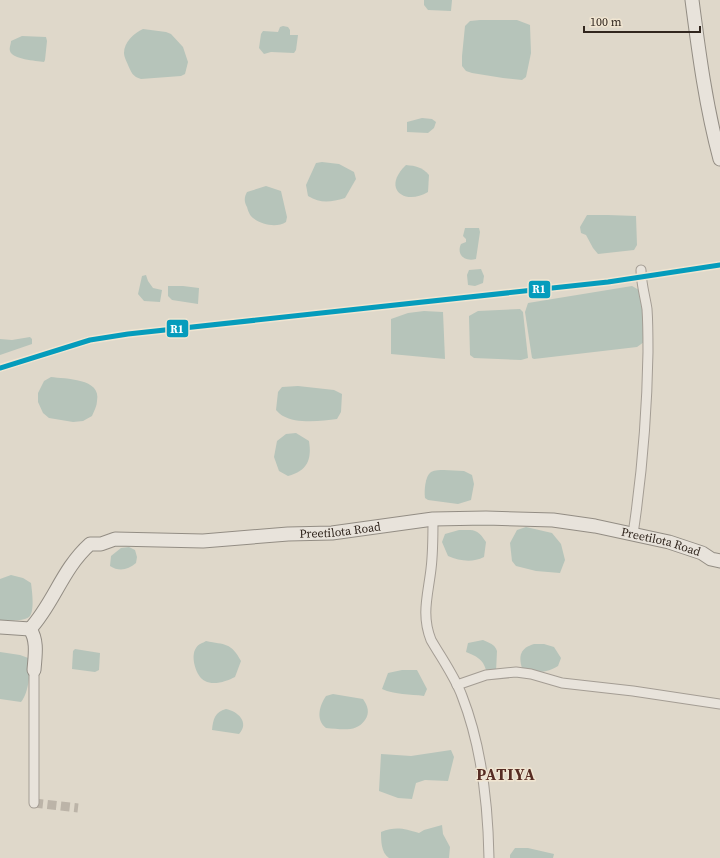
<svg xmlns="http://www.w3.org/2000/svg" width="720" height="858" viewBox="0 0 720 858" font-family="'Source Serif 4',serif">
<rect width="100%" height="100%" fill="#dfd8ca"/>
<g fill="#b6c4ba">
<path d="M424,0H452L451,11L428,10L424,5Z"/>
<path d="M480,20H517L530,25L531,53L526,77L522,80L503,78L472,73L466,71L462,66V56L465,26L470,21Z"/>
<path d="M283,26L288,27L290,30V35H298L296,50L294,53L271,52L264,54L259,48L261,34L263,31L278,32L280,27Z"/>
<path d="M143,29L166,32L171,34L183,47L188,62L185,74L181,76L141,79C133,77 131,72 128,65C127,62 124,57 124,53C124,42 134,33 143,29Z"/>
<path d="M22,36L46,37L47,41L45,60L44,62C36,61 12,59 10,51C9,48 11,44 11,41Z"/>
<path d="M422,118L432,119L436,122L434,128L428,133L407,132V122Z"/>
<path d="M322,162L339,164L354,172L356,179L345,198C331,202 321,204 308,196L306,185L316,163Z"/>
<path d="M406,165C416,166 422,167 429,175L428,192C405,206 381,189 406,165Z"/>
<path d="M266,186L281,191L287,217L286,222C277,228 262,225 253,218C250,216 248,211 247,207C244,202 244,197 247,192Z"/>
<path d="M587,215H608L636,216L637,245L634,250L598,254L593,248L586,235L581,233L580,227Z"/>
<path d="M465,228H479L480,232L476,259C465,262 456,255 461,244L466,242V239L463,236Z"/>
<path d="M481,269L484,276L483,283L475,286L468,285L467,275L469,270Z"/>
<path d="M146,275L148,281L153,288L162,290L160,302L144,301L138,294L142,276Z"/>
<path d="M168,286H183L199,288L198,304L172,300L168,296Z"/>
<path d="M632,286L639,290L643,311L644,342L637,347L534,359L532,358L525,312L528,303Z"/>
<path d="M520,309L523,312L528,358L521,360L474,358L470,355L469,316L478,311Z"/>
<path d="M424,311L443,312L445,359L391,354V319L408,313Z"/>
<path d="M30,337L32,339V344L0,355V339L12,340Z"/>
<path d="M51,377C65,379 102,378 97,401C97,406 94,411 92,416L83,421L73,422L49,418L43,413L38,402V393L44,381Z"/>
<path d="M298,386L334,390L342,394L341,412L337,419C322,421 297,424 283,416C281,415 278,412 276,410L278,392L282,387Z"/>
<path d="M296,433L309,441C312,460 307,471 288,476L279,471L274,457L277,441L286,434Z"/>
<path d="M444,470L464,471L472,475L474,484L471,500L458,504L428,500L425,498C424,491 425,476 431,472C435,470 440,470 444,470Z"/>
<path d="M526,527L552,533L561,544L565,560L560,573L536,571L516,566L512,561L510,543L517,530Z"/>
<path d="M459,530C474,530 477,528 486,542L484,557C472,563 460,561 448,556L442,542L445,534Z"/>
<path d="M129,547L135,550L137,557L136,563C128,570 119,572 110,566L111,556L121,548Z"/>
<path d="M11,575L23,578L31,583C32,591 35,612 29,617C22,622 8,620 0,620V579Z"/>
<path d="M483,640C489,643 495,644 497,651L496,672L486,670C483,659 476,656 466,652L468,643Z"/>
<path d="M206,641C225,645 231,642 241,661L235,677C227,681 214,686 205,681C196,677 190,656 196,648C198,644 203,643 206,641Z"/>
<path d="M534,644H544L554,647L561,658L558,666C544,674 537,673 522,668C518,655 521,648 534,644Z"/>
<path d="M75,649L100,653L99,670L95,672L72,669L73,651Z"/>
<path d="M0,652L20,655L31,659C30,671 29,693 21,702L0,699Z"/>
<path d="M402,670H417L427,689L424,696C410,694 395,695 382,689L388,673Z"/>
<path d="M333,694L363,699C368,706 370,713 365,720C356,733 341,729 326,728C315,719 320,705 326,696Z"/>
<path d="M226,709C237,711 250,722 239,734L212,730C213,719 215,712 226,709Z"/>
<path d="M451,750L454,757L448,781L425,780L416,783L412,799L398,798L379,791L381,754L411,756Z"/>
<path d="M442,825L443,834L450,847L449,858H389C381,853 381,840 381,832C397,826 404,829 419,833L424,830Z"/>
<path d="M515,848H528L554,854L553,858H510V855Z"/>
</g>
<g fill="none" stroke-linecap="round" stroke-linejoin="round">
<path stroke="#bcb4a8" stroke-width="9" stroke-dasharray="9 4.5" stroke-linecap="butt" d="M34,803L78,808"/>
<defs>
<g id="street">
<path d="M433,519C433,536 433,553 431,569C428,595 421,615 431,640C442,659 455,677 462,696C482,747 488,804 489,858"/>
<path d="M633,534C642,474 647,412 648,352C648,338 648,323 647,309C645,296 641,283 641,270"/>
<path d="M34,670V803"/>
<path d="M457,685L486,675L516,672L531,674L562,683L633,691L720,704"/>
</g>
<g id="secondary">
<path d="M692,0C699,54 706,107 720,159"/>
<path id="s1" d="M0,627L30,629C54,603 62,569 90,544H101L115,539L203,541L288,534L332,533L433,519L486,518L553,520L595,526L669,542L702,553L711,559L720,561"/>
<path d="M30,629C38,641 35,656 34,670"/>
</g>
</defs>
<use href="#street" stroke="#a49d94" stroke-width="11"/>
<use href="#secondary" stroke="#938d84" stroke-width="15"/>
<use href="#street" stroke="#e8e3db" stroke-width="9"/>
<use href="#secondary" stroke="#e8e3db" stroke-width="13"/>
<defs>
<path id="rail-1" d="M0,368L90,340L128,334L608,282L720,265"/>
</defs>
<use href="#rail-1" stroke="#f0e5d1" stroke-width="8"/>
<use href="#rail-1" stroke="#059cbc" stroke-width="5"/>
</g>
<g text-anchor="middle" stroke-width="3" stroke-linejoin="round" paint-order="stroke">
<g font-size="12" fill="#31261e" stroke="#f0e5d1">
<text dy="4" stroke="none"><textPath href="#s1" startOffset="386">Preetilota Road</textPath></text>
<text dy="4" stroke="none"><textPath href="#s1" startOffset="710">Preetilota Road</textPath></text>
</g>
<g font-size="16" font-weight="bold" letter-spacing="1" fill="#572c23" stroke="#f0e5d1">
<text x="506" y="780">PATIYA</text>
</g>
</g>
<g stroke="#f0e5d1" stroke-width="1.5">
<rect x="528" y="280" width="23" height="19" rx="4" fill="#059cbc"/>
<rect x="166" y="319" width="23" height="19" rx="4" fill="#059cbc"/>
</g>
<g font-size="11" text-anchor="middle" font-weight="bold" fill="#fff">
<text x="539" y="293">R1</text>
<text x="177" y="333">R1</text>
</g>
<path d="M584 26v6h116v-6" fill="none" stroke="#31261e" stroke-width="2"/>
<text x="590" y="26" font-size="12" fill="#31261e" stroke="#f0e5d1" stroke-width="3" paint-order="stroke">100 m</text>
</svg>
